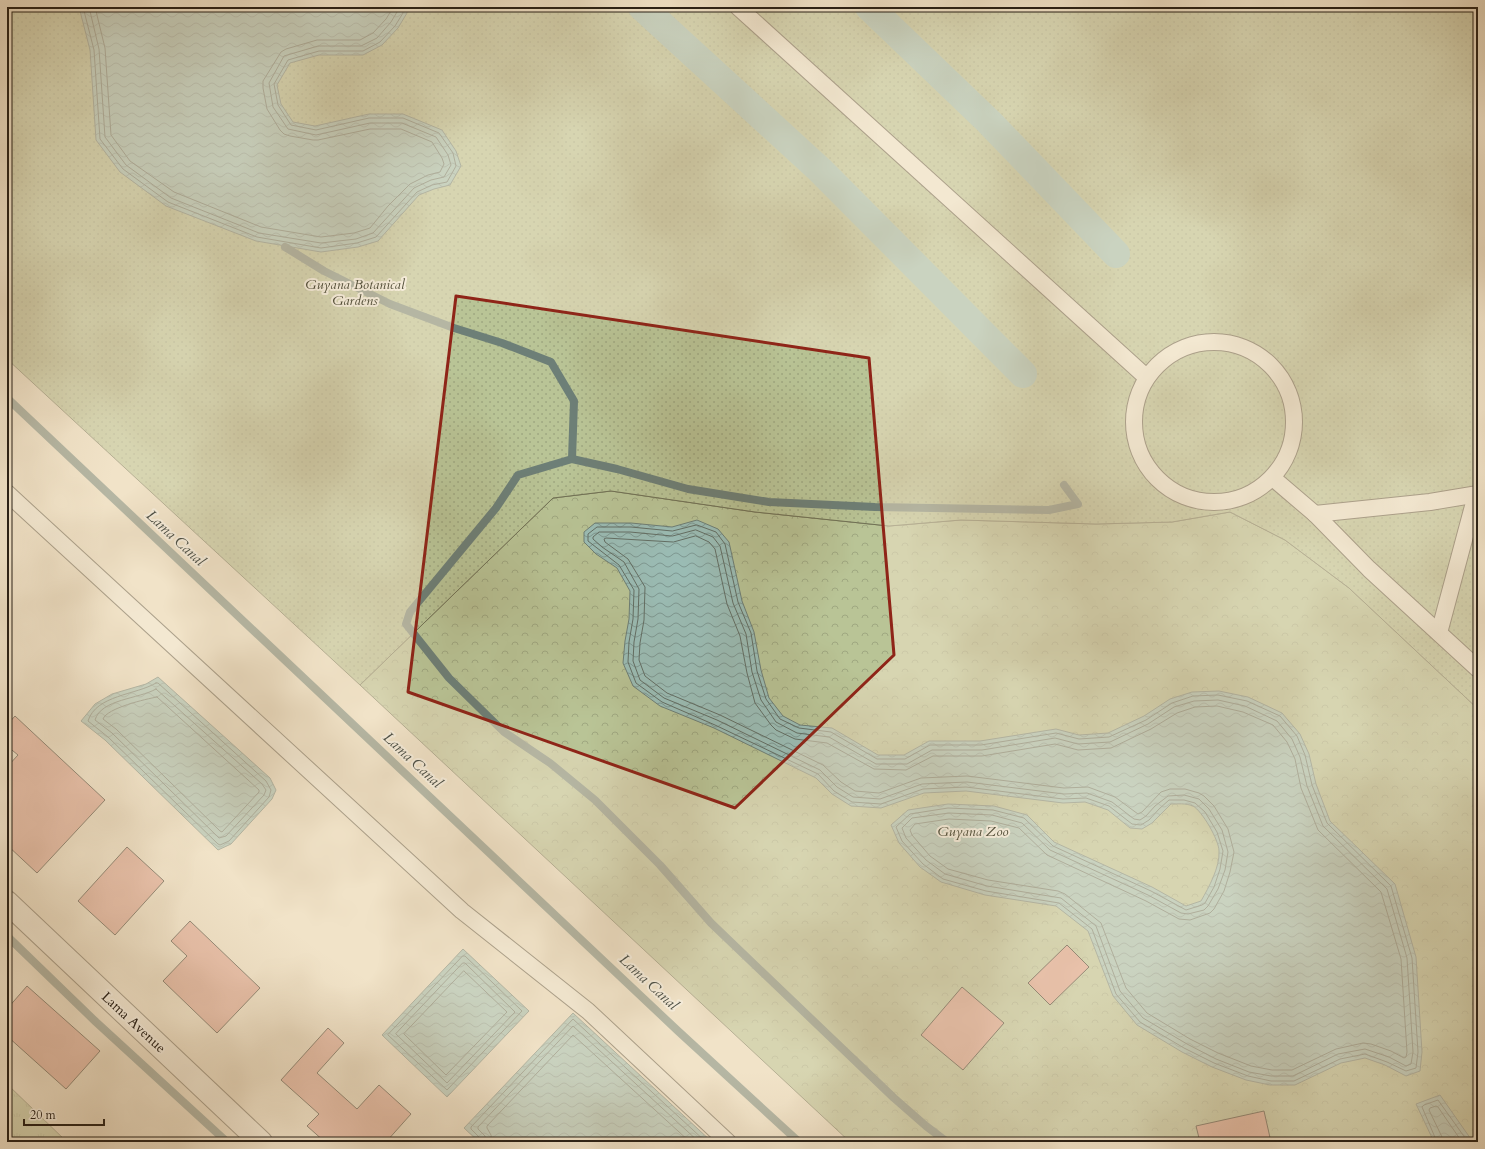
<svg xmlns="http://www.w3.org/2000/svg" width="1485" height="1149" viewBox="0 0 1485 1149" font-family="Cardo,serif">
<defs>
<pattern id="grass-tufts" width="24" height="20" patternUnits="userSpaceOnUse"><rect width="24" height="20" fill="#b9c496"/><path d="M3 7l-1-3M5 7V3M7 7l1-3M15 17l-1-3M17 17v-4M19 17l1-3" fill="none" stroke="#9fa881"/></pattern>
<pattern id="park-crowns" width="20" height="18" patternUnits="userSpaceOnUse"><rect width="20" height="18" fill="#b9c496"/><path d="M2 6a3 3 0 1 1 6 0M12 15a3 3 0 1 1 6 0" fill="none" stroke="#9fa881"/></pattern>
<pattern id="garden-dots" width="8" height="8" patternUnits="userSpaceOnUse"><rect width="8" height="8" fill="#b9c496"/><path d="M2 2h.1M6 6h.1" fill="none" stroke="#9fa881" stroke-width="1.8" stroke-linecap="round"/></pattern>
<pattern id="water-waves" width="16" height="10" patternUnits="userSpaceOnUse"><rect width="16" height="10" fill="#9bbeb7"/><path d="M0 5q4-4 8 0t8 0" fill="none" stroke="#7e9a94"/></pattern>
</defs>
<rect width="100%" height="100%" fill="#f1e3c8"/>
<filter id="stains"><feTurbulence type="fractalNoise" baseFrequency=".005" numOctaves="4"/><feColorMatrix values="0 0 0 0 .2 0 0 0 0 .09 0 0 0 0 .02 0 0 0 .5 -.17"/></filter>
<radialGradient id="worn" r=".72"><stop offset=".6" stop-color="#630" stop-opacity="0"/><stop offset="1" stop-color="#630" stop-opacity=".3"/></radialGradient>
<path fill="url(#grass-tufts)" stroke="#717256" d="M7,1084L67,1142H7Z"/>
<path fill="url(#park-crowns)" stroke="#717256" d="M611,491L755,512L889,526L961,520L1096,524L1172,522L1230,512L1285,540L1349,588L1478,709V1142H850L360,685L553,498Z"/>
<path fill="url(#garden-dots)" stroke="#717256" d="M7,7H1478V709L1349,588L1285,540L1230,512L1172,522L1096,524L961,520L889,526L755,512L611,491L553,498L360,685L7,359Z"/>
<g fill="url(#water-waves)" stroke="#6d7f77">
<path d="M79,7H406L407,13L398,28L382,45L363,55H319L290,63L277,85L281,104L293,122L315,126L369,114H403L442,130L456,151L461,166L450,185L434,189L419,195L378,241L358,247L321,252L256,241L166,206L120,172L96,140L90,50Z"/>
<path d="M697,520L718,529L729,542L742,601L754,632L761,670L769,698L783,716L800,725L832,728L878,755H904L929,741H980L1056,729L1079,735L1108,733L1144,716L1170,699L1192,692L1219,691L1248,697L1282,713L1300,734L1309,754L1316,784L1330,821L1395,884L1416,957L1422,1052L1420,1071L1406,1076L1385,1065L1365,1058L1341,1063L1295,1085H1270L1246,1080L1212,1067L1182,1052L1137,1025L1113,996L1088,931L1056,906L985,895L941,882L920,867L899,843L891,825L908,810L948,804L994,806L1027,815L1054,842L1152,887L1186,906L1201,901C1209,887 1220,867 1219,851C1219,840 1202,811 1193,806C1185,803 1178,804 1171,804L1152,823L1142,829L1130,828L1108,810L1085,802L1063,803L966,791L924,793L881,808L851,806L832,794L816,778L714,728L660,706L633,686L623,663L625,641L629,619L630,591L617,568L596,554L584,542V532L595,523H631L672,527Z"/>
<path d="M158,677L270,778L276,790L272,799L231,844L218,850L105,740L81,721L95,704L112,694L146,684Z"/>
<path d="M463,949L529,1011L447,1097L382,1035Z"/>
<path d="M573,1013L712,1142H479L464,1128Z"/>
<path d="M1440,1095L1473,1142H1434L1416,1104Z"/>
</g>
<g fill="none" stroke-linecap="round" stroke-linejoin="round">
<g stroke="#626f66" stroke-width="1">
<path d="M83,7L94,50L100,139L123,169L168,202L257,237L321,248L357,243L376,237L417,192L432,185L447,182L456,166L453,153L439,133L403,118H369L316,130L291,125L278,105L274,84L288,60L319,51H363L380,42L395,26L403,13L402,7"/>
<path d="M89,7L99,49L105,137L126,165L171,198L259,233L321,243L356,239L373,233L414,188L431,180L444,177L451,165L448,155L436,137L402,123H370L316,135L288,129L273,107L269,83L284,56L318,46H361L377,38L391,22L397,12V7"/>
<path d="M95,7L105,48L111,135L130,161L174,192L261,227L321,237L354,233L370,228L388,206L410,184L428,175L440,172L444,164L442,158L432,142L401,129H370L318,140H313L290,136L284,134L280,130L267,109L263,88V81L281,52L286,49L317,40H360L373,33L386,19L391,11V7"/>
<path d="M697,525L716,532L725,544L738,602L751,633L757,671L766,699L780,719L799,728L831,732L877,759H905L930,745H981L1056,733L1079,739L1109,737L1146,720L1172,703L1193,696L1218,695L1247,701L1280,716L1297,736L1305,755L1312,785L1327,823L1391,886L1412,958L1418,1052L1416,1068L1406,1071L1387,1062L1365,1054L1340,1059L1294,1081H1271L1248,1076L1214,1063L1184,1048L1140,1022L1116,994L1092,929L1059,903L986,891L943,879L923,864L902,841L896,827L910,814L948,808L993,810L1024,818L1053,846L1151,891L1186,910L1202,905L1205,903L1214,887L1220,869L1223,851L1217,832L1205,812L1195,803L1184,800H1169L1159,809L1149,820L1141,825L1132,824L1109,806L1086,798L1063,799L966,787L923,789L881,804L852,802L834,791L818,774L715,725L662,702L636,683L628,662L629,642L633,619L634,590L619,565L588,541V534L597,527H631L672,531Z"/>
<path d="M696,530L713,537L720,546L733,603L746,634L752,672L761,700L776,722L797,733L829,737L876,764H907L932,750H982L1055,738L1078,744L1110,742L1148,724L1174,707L1194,701L1218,700L1245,706L1277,721L1292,739L1300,757L1307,786L1323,826L1387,889L1407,958L1413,1052L1411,1064L1406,1066L1389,1057L1365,1049L1338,1054L1293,1076H1271L1249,1072L1216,1059L1187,1044L1143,1018L1120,991L1096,926L1061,898L987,886L945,874L926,860L906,838L902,828L912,818L949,813L992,815L1022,823L1050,850L1148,895L1181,913L1188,914L1204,910L1208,906L1218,889L1225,870L1228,852L1222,830L1209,809L1199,799L1184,795L1168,796L1155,806L1146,816L1140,820L1134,819L1112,802L1087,793L1064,794L967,782L922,784L880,799L853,797L837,787L820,770L717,720L664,698L640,680L633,661L634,642L638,619L639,589L624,562L602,547L593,539V537L599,532H630L672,536Z"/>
<path d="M696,536L709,542L715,549L727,604L740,636L747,673L755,703L771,725L776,730L795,739L827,743L874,769L906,770L933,756H982L1055,744L1078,750L1111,748L1151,729L1177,713L1195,707L1217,706L1243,712L1273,725L1287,742L1295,759L1301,788L1318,830L1381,892L1401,959L1407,1052L1406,1057L1404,1058L1391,1051L1371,1044L1363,1043L1336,1049L1292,1070H1272L1251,1066L1218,1053L1190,1039L1147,1013L1126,988L1101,923L1065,894L1058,891L988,880L948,869L930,856L912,835L910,830L915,824L949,819L991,821L1019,828L1047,855L1146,901L1179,919L1190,920L1210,913L1214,909L1224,891L1230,872L1234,852L1228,829L1214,806L1204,796L1199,793L1185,789H1170L1161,792L1142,812L1138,814L1115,797L1088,787L1064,788L967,776L921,778L879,793L855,791L841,782L823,765L720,715L667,693L645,676L639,660L640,643L644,620L645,587L628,559L605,542L604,539L606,538L673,542Z"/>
<path d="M156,683H158L266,781L271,790L269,797L229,841L220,845L218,844L108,737L88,721C96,695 136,695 156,683Z"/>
<path d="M156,689L262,784L266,790L264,795L226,836L219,838L112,733L95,720C101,699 139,699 156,689Z"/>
<path d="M157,697L259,790V792L222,832L220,831L116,729L103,719C107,708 146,699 157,697Z"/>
<path d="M463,956H465L522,1011L447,1090L388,1035Z"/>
<path d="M463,963H465L515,1012L447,1083L396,1034Z"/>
<path d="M464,971L507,1012L446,1075L404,1034Z"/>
<path d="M481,1142L480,1138L471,1129V1127L573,1019L706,1142"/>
<path d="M486,1142L485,1136L478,1129V1127L573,1026L699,1142"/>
<path d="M492,1142L491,1135L487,1128V1126L573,1035L690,1142"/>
<path d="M1437,1142L1422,1107L1424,1105L1438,1100L1468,1142"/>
<path d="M1442,1142V1137L1429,1110L1430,1108L1436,1106L1438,1107L1462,1142"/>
</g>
<g stroke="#6d7f77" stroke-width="8">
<path d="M285,247L324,271L390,304L454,328L502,343L551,362L574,401L572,459"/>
<path d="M7,398L678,1031L799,1142"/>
<path d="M7,936L96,1022L227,1142"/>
<path d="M947,1142L926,1126L894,1098L711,923L660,865L595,800L550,763L504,732L449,678L406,624L410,612L496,508L518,475L572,459L617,469L688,489L769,502L875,507L1049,510L1078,504L1064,485"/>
</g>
<g stroke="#9bbeb7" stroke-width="28">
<path d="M642,7L820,170L1023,374"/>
<path d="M869,7L989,122L1116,254"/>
</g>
</g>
<g fill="#df9a87" stroke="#292016">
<path d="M15,716L105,800L37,873L7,845V767L18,755L7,746V725Z"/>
<path d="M127,847L164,881L115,935L78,901Z"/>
<path d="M190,921L260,988L217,1033L163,981L187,956L171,941Z"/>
<path d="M1067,945L1089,967L1050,1005L1028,983Z"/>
<path d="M27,986L100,1051L66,1089L7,1036V1009Z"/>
<path d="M962,987L1004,1023L963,1070L921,1035Z"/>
<path d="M328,1028L344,1043L317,1073L357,1109L379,1085L411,1114L386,1142H325L307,1126L319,1114L281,1080Z"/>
<path d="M1264,1111L1271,1142H1200L1196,1126Z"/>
</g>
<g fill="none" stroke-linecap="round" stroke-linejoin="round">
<defs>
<g id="lane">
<path d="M738,7L1145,376"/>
<circle cx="1214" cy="422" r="80"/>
<path d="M1274,479L1315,514L1369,569L1478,669"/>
<path d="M7,493L462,911L588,1011L728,1142"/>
<path d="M1315,514L1430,502L1478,494"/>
<path d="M1439,633L1476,495"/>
</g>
<path id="street" d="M7,902L261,1142"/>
</defs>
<use href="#lane" stroke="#5b5142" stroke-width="18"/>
<use href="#street" stroke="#5b5142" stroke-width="24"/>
<use href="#lane" stroke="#f6eddb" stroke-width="16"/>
<use href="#street" stroke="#f6eddb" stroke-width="22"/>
</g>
<path d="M0 0H1485V1149H0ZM456,296L869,358L894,655L735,808L408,692Z" fill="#f1e3c8" fill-opacity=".55" fill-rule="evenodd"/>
<path fill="none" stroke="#8f2418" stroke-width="3" stroke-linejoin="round" d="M456,296L869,358L894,655L735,808L408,692Z"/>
<g text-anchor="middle" stroke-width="4" stroke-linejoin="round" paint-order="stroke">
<g font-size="14" font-style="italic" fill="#54513c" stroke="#f6eddb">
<text x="355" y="289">Guyana Botanical<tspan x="355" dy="16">Gardens</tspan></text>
<text x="973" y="836">Guyana Zoo</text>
</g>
<g font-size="14" fill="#292016" stroke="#f6eddb">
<text transform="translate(134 1022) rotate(43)" y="5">Lama Avenue</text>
</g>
<g font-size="15" font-style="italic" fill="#4b4f46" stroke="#f6eddb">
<text transform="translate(176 538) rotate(43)" y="5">Lama Canal</text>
<text transform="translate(413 760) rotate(43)" y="5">Lama Canal</text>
<text transform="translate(649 982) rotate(43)" y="5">Lama Canal</text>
</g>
</g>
<rect width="1485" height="1149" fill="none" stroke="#f1e3c8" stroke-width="24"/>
<rect x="8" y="8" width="1469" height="1133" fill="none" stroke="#292016" stroke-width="2"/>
<rect x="12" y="12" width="1461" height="1125" fill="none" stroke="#292016"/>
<path d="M24 1119v6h80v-6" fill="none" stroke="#292016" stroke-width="2"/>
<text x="30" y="1119" font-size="12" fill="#292016" stroke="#f6eddb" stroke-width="3" paint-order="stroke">20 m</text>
<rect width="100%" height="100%" filter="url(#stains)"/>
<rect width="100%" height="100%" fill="url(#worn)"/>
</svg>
